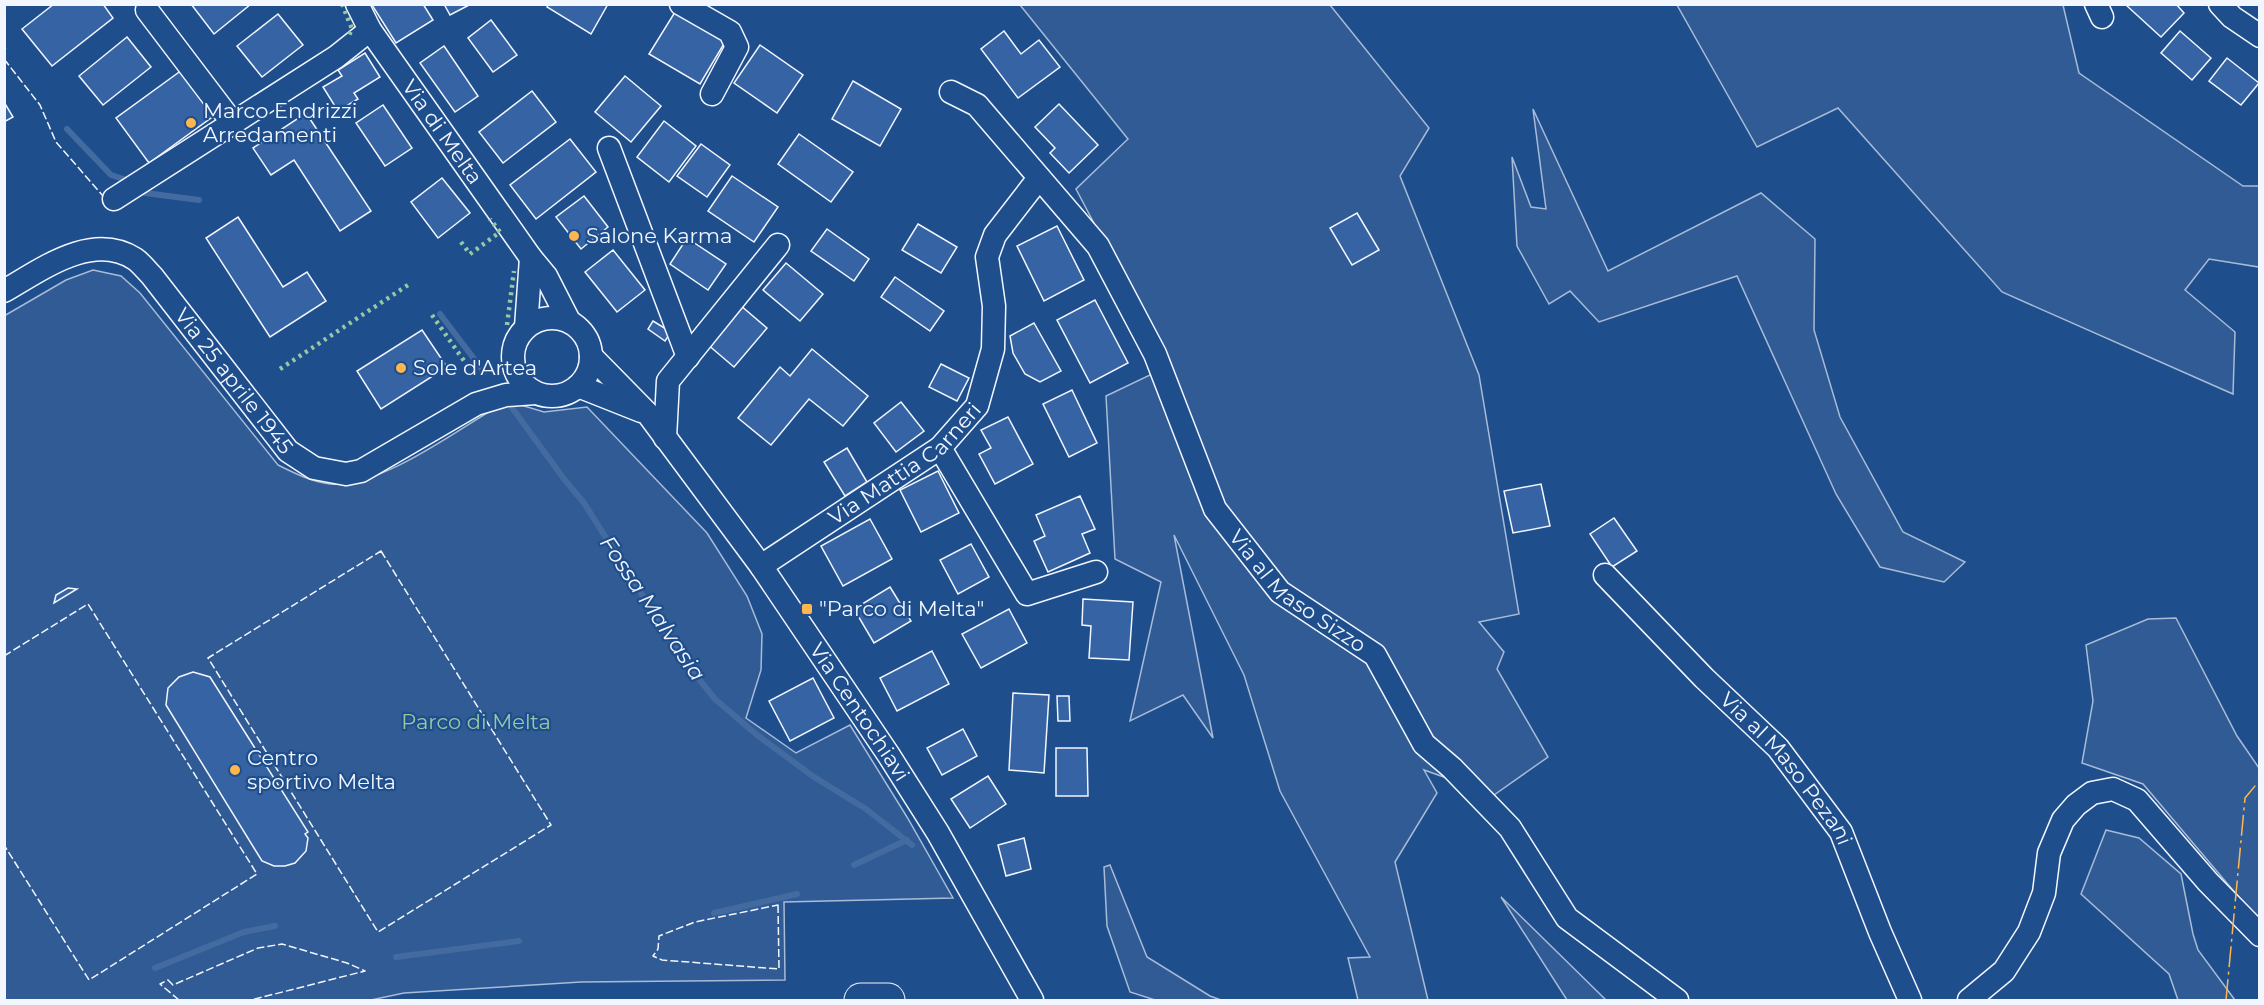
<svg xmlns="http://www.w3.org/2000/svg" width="2264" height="1005" viewBox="0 0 2264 1005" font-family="Montserrat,sans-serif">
<rect width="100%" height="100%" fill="#1f4e8c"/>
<g fill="#305b95" stroke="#a8bbd7" stroke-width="1.5">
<path d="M1020,5H1330L1429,128L1400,176L1479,375L1519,614L1479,622L1504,652L1497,669L1548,757L1494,795L1424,770L1437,793L1395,862L1428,1000H1358L1348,958L1370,957L1280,791L1244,675L1174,535L1213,738L1183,695L1130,721L1161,582L1115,559L1106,396L1169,366L1076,189L1128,139Z"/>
<path d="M1677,5H2063L2079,73L2243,186H2259V267L2209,259L2185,290L2235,332L2233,394L2002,292L1838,108L1757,147Z"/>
<path d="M1533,109L1608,271L1761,193L1815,239L1814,330L1840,417L1903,532L1965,562L1944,582L1880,567L1836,494L1737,276L1599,322L1570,291L1549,304L1517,246L1512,157L1531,207L1546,209Z"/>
<path d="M93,270L121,276L140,293L278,465C294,473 312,482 330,484C379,488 453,433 495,408L511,402L544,412L587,407L707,533L747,596L762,634L761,670L746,718L796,753L850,725L907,817L953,898L784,902L785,980L581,982L404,993L371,1000H5L4,316L66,280Z"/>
<path d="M2176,618L2237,736L2259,768V921L2143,784L2082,763L2093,701L2086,645L2148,619Z"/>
<path d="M2106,830L2139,838L2181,874L2193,934L2198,950L2235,1000H2178L2169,974L2081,894Z"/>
<path d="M1110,865L1147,957L1210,996L1221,1000H1155L1130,992L1107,926L1104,867Z"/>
<path d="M1501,897L1606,1000H1567Z"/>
</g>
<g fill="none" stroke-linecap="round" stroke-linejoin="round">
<g stroke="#446ba0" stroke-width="6">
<path d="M67,129L111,175L130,181"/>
<path d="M140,189L145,193L199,200"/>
<path d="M440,314L484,372"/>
<path d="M510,405L564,479L584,503L682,658L715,699L757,735L814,777L866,809L912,845"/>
<path d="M854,865L907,840"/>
<path d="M714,913L797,894"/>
<path d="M396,957L519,941"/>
<path d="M155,968L244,932L275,926"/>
</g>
</g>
<g fill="#3563a3" stroke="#f2f6ff" stroke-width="1.5">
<path d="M54,4H103L113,18L52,66L22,29Z"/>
<path d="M191,4H251L214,34Z"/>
<path d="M423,4L433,20L396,43L372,5Z"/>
<path d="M444,4H471L450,15Z"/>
<path d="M548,4H608L591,34L547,7Z"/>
<path d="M2176,4L2184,13L2161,37L2126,5Z"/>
<path d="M675,12L725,42L700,84L649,54Z"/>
<path d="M278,14L303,45L262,77L237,46Z"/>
<path d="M491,20L517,55L493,72L468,38Z"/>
<path d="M1004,31L1021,54L1039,40L1060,67L1018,98L981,49Z"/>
<path d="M2180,31L2211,58L2192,80L2161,53Z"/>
<path d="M127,37L151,67L103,105L79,76Z"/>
<path d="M760,45L803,75L777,113L734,83Z"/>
<path d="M444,46L478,96L455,112L420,63Z"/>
<path d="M365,53L380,77L354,93L358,99L338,111L323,87L342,76L338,70Z"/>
<path d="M2227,58L2259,83L2241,105L2209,81Z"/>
<path d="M182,70L215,115L149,163L116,118Z"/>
<path d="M625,76L661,106L631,142L595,112Z"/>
<path d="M853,81L901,109L880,146L832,119Z"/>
<path d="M532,91L556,122L503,163L479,132Z"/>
<path d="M4,102L13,117L4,122Z"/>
<path d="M1059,104L1098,145L1069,173L1050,153L1055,148L1035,127Z"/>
<path d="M383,105L412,148L385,166L356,123Z"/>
<path d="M306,113L371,211L340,231L294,160L271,175L253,148Z"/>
<path d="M664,121L696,146L669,182L637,157Z"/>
<path d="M799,134L853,172L831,202L778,164Z"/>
<path d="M570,139L596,172L536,219L510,185Z"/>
<path d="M701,144L730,165L707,197L677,176Z"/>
<path d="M732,176L778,207L754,242L708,211Z"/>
<path d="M442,178L470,213L438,238L411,202Z"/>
<path d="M584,196L608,227L581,249L556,217Z"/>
<path d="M1357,213L1379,250L1352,265L1330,228Z"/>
<path d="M238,217L283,287L307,272L326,301L270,337L206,238Z"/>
<path d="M918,224L957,247L941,273L902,250Z"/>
<path d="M1057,226L1084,280L1044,301L1017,246Z"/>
<path d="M827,229L869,259L854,281L811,251Z"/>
<path d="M687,238L726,264L708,290L670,264Z"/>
<path d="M613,250L645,290L617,312L585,272Z"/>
<path d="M786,263L823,294L800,321L763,290Z"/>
<path d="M895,277L944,311L930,331L881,297Z"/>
<path d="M1095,300L1128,363L1090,383L1057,320Z"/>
<path d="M740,305L767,328L734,367L707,344Z"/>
<path d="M653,321L671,332L665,341L648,329Z"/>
<path d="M1034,323L1061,371L1040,382L1025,374L1013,353L1010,336Z"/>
<path d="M422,330L447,367L381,409L357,371Z"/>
<path d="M812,349L868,396L843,426L809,399L771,445L738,418L780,367L790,376Z"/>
<path d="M941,364L969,378L957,401L929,387Z"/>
<path d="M1072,390L1097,443L1069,457L1043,404Z"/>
<path d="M901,402L924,431L896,452L874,423Z"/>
<path d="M1008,417L1033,464L995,484L979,454L991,448L981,430Z"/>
<path d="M847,448L867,482L845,496L824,462Z"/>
<path d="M938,471L959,513L921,532L900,490Z"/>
<path d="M1541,484L1550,526L1513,533L1504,491Z"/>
<path d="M1080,496L1095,529L1082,534L1090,553L1048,572L1034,541L1045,536L1036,515Z"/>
<path d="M1614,518L1637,551L1612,567L1590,534Z"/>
<path d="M870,519L892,559L843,586L821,546Z"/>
<path d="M971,544L989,577L958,594L940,560Z"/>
<path d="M890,587L911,621L874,643L854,609Z"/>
<path d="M68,588L77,589L54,603L56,595Z"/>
<path d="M1083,599L1133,602L1129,660L1089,658L1091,626L1082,625Z"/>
<path d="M1009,609L1027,643L981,668L962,634Z"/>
<path d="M932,651L949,684L897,711L880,678Z"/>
<path d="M193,672L210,677L308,832L305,834L308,838L306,851L295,863L285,866H274L262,861L166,705L168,688L179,677Z"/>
<path d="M813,678L834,718L790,741L769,701Z"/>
<path d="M1013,693L1049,695L1044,773L1009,770Z"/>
<path d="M1057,696H1069L1070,721H1058Z"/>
<path d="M963,729L977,756L942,775L927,748Z"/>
<path d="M1056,748H1087L1088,796H1056Z"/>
<path d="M988,776L1006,804L970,828L951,799Z"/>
<path d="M1024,838L1031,869L1006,876L998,845Z"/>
</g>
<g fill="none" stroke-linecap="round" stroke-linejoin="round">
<defs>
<g id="minor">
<path id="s1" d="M357,4L370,30L531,258L546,276L569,321"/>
<path d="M681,4L730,32L737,47L712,94"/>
<path d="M2096,4L2102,17"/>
<path d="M2220,4L2232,17L2260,36"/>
<path d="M147,10L232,122"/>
<path id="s2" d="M951,92L977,105L1098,246L1155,354L1215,509L1280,592L1375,655L1424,744L1452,768L1510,828L1567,918L1677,1000"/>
<path d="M609,148L688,357"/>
<path d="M114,199L336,57L370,30"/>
<path id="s3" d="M4,291C41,270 92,231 135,259C141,263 147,271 152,276L288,451L314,468L346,474L361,471L476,404L506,395L536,393"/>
<circle cx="552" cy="357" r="39"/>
<path d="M526,327L531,258"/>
<path id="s4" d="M591,356L648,414L761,566L888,754L938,833L1032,1000"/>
<path d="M578,386L641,411"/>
<path d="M665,438L668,381L778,245"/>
<path d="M940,448L1027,594L1096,572"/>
<path id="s5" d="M761,566L940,448L977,406L993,349L994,306L987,257L995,235L1039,178"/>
<path id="s6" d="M1605,575L1704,678L1778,748L1841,832L1880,932L1910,1000"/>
<path d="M1969,1000L2004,971L2029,932L2044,893L2049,853L2063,820L2076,805L2092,793L2113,789L2137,800L2208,882L2260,935"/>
</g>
<path id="highway" d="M861,1000H888"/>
</defs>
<use href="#minor" stroke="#f2f6ff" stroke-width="25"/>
<use href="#highway" stroke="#f2f6ff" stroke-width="35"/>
<use href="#minor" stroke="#1f4e8c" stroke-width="22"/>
<use href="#highway" stroke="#1f4e8c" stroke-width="33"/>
<g stroke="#97c8a6" stroke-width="4.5" stroke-dasharray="3 4.5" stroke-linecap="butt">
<path d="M342,4L352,29L349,35"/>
<path d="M461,242L470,254L500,232L490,219"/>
<path d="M432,315L469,368"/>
<path d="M507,325L514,271"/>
<path d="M280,369L411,283"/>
</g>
<g stroke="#f2f6ff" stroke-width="1.5" stroke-dasharray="8 3" stroke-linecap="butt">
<path d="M4,48L6,49"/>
<path d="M4,59L40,105L56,142L103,196"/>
<path d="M381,551L551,825L378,932L208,658Z"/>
<path d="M4,656L88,604L257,874L89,980L4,845"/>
<path d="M778,905L779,969L662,960L653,956L658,949L659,936L695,922Z"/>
<path d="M179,1000L160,984L168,980L173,985L258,948L282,944L347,963L365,971L251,1000"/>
</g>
<path stroke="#ffb74d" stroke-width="1.5" stroke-dasharray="21 4.5 3 4.5" stroke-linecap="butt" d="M2226,1000L2245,798L2260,780"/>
</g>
<g fill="#ffb74d" stroke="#1f4e8c" stroke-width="2">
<circle cx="191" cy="123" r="6"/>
<circle cx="574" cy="236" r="6"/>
<circle cx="401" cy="368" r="6"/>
<rect x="801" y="603" width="12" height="12" rx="3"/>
<circle cx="235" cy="770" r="6"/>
</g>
<g text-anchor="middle" stroke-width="4.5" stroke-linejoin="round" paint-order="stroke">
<g font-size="21" fill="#f2f6ff" stroke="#1f4e8c" text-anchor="start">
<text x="203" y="118">Marco Endrizzi<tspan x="203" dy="24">Arredamenti</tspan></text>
<text x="586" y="243">Salone Karma</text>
<text x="413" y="375">Sole d'Artea</text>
<text x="819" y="616">"Parco di Melta"</text>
<text x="247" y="765">Centro<tspan x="247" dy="24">sportivo Melta</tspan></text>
</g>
<g font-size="21" fill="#f2f6ff" stroke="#1f4e8c">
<text dy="7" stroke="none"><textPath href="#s1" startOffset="154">Via di Melta</textPath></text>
<text dy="7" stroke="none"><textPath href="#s3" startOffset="300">Via 25 aprile 1945</textPath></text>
<text dy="7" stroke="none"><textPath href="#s5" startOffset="177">Via Mattia Carneri</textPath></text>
<text dy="7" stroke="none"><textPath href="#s2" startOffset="621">Via al Maso Sizzo</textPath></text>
<text dy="7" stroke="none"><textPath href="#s4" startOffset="447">Via Centochiavi</textPath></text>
<text dy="7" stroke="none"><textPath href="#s6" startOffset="266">Via al Maso Pezani</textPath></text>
</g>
<g font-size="21" fill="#97c8a6" stroke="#1f4e8c">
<text x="476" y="729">Parco di Melta</text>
</g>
<g font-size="22" font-style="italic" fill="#f2f6ff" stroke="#1f4e8c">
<text transform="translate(653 608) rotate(56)" y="8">Fossa Malvasia</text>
</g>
</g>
<rect width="2264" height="1005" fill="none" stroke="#f2f6ff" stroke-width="12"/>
</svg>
